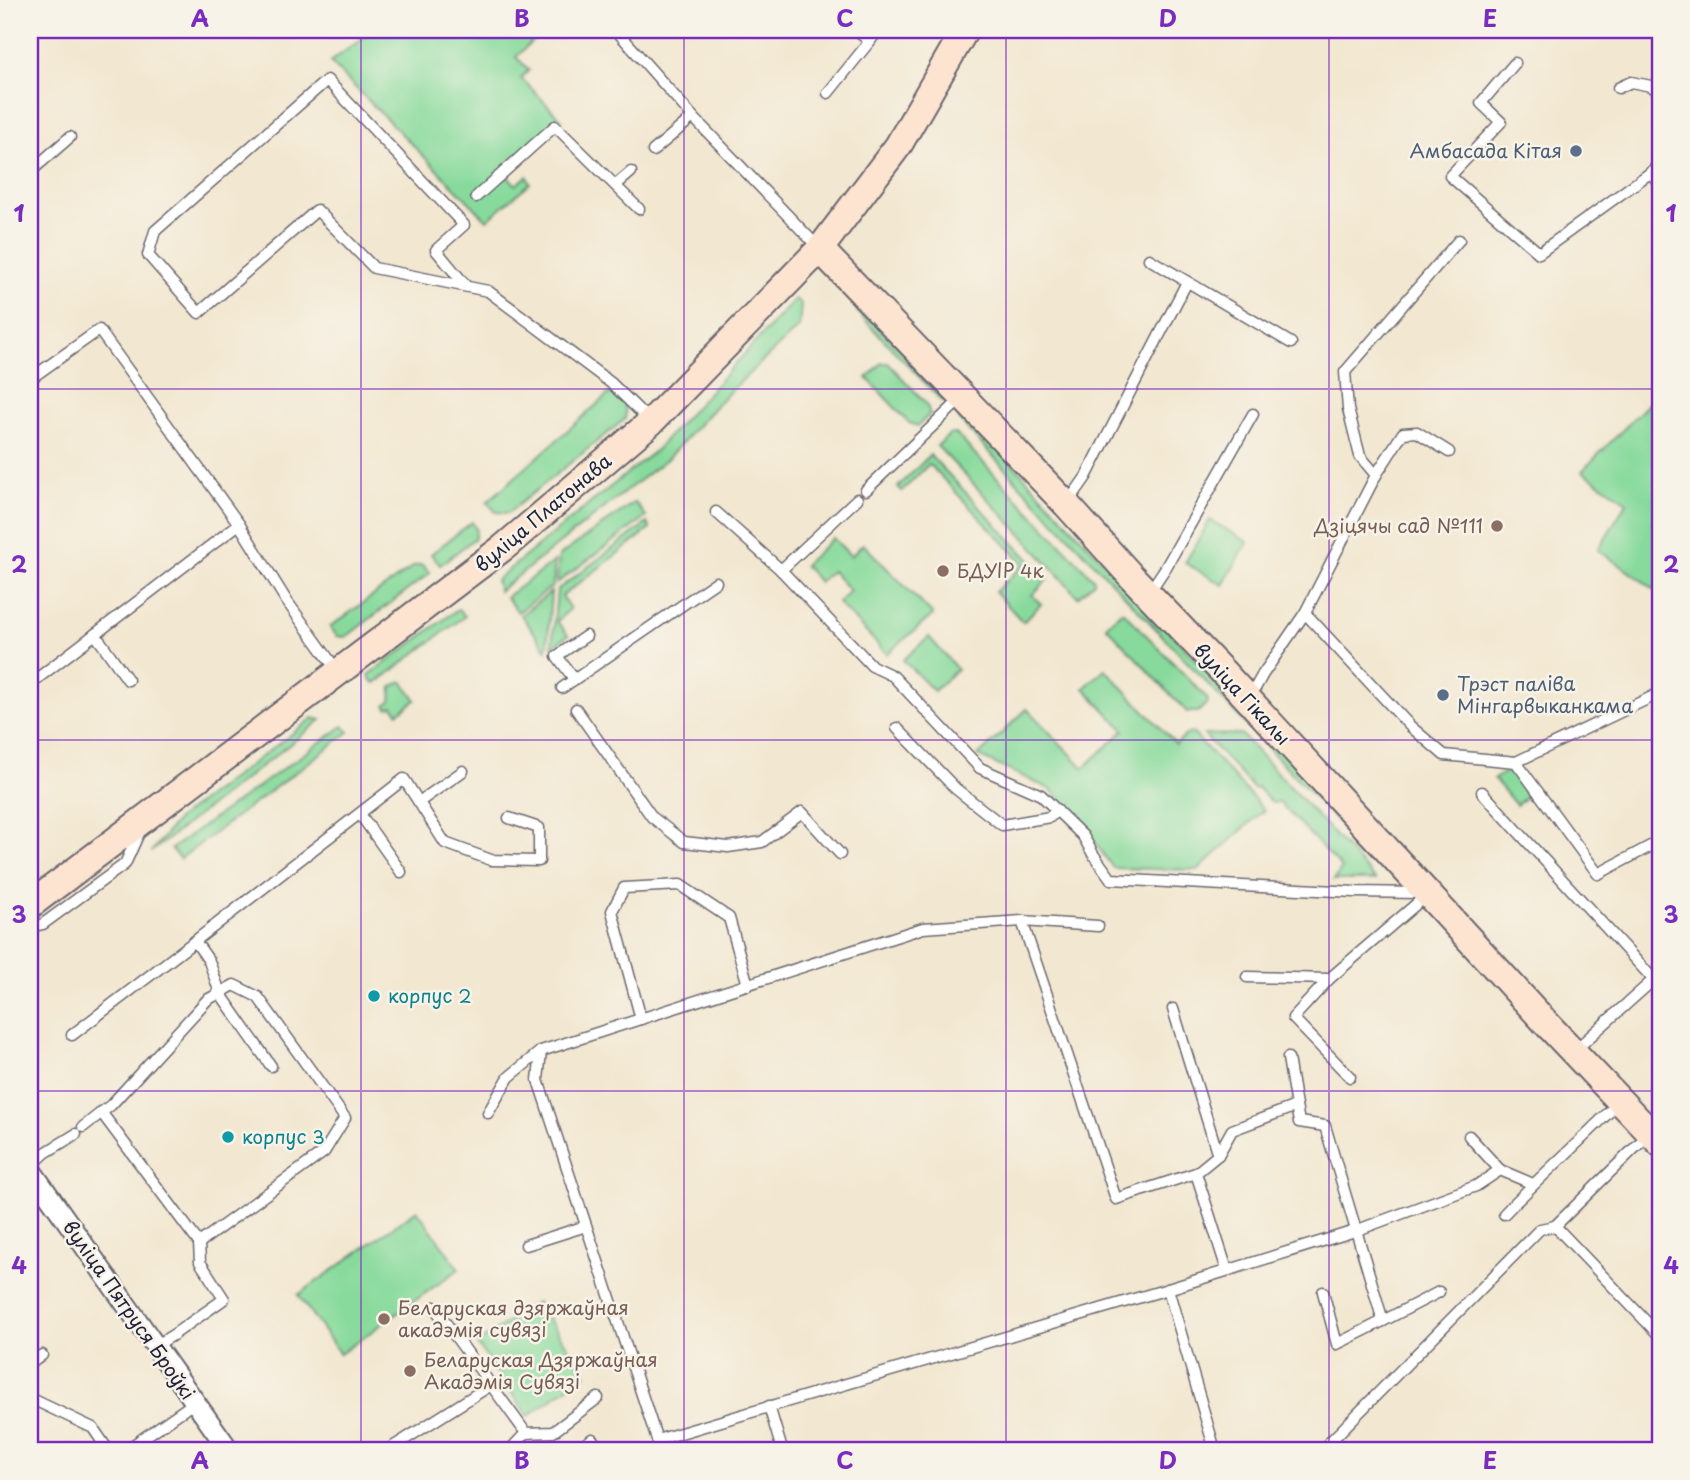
<svg xmlns="http://www.w3.org/2000/svg" width="1690" height="1480" viewBox="0 0 1690 1480" font-family="'Playpen Sans',sans-serif">
<rect width="100%" height="100%" fill="#f7f3e8"/>
<filter id="ink" filterUnits="userSpaceOnUse"><feTurbulence type="fractalNoise" baseFrequency=".0143" numOctaves="2"/><feDisplacementMap in="SourceGraphic" scale="14" xChannelSelector="R" yChannelSelector="G"/><feConvolveMatrix kernelMatrix="1 2 1 2 8 2 1 2 1" color-interpolation-filters="sRGB"/></filter>
<filter id="wash" filterUnits="userSpaceOnUse"><feTurbulence type="fractalNoise" baseFrequency=".00686" numOctaves="4" result="noise"/><feDisplacementMap in="SourceGraphic" scale="28" xChannelSelector="R" yChannelSelector="G"/><feGaussianBlur stdDeviation="1.57" result="paint"/><feColorMatrix in="noise" values="0 0 0 0 0 0 0 0 0 0 0 0 0 0 0 0 0 1.4 0 .05"/><feComposite in="paint" operator="in"/></filter>
<g filter="url(#wash)">
<rect width="100%" height="100%" fill="#f2e7d0"/>
<g fill="#87da9b" stroke="#547e6b" stroke-width="2">
<path d="M371,30H544L516,57L529,70L521,78L562,120L504,172L516,185L527,176L530,183L487,220L330,62L359,41Z"/>
<path d="M795,299L801,304L799,327L722,399L668,458L499,591L496,580L656,450Z"/>
<path d="M853,300L945,397L942,401L859,314L853,303Z"/>
<path d="M882,363H888L926,403L930,414L918,426L909,423L867,378Z"/>
<path d="M612,391C623,400 627,404 625,419L508,513L496,512L487,502Z"/>
<path d="M1660,392V593L1598,550L1627,502L1582,471Z"/>
<path d="M961,415H967L1367,844L1356,841L958,419Z"/>
<path d="M950,434H956L1093,578L1094,582L1078,597L1025,538L937,446Z"/>
<path d="M930,455L1048,579L1032,595L1041,604L1023,622L995,592L1024,564L929,464L902,491L898,487Z"/>
<path d="M635,502L646,517L557,583L559,556Z"/>
<path d="M1210,520L1248,542L1223,585L1185,563Z"/>
<path d="M472,522L476,529L475,538L440,565L431,554Z"/>
<path d="M647,523L650,529L562,596L570,609L557,621L568,635L552,647L557,590Z"/>
<path d="M833,538L851,556L863,544L933,615L887,654L838,603L850,591L832,571L819,582L804,565Z"/>
<path d="M555,561L553,586L518,612L506,597Z"/>
<path d="M422,565L430,573L346,637L337,636L330,627L414,566Z"/>
<path d="M551,592L547,650L521,615Z"/>
<path d="M458,609L465,616L376,683L372,681L369,675Z"/>
<path d="M1121,612H1124L1207,698L1208,702L1198,712H1187L1106,626Z"/>
<path d="M929,637L957,669L934,691L903,660Z"/>
<path d="M1105,669L1176,744L1187,734L1193,733L1264,810L1198,870L1113,868L1089,834L1088,828L1050,789L978,756L1027,709L1084,768L1124,730L1084,688Z"/>
<path d="M402,681L416,700L398,713L393,706L388,708L385,705L391,701L392,687Z"/>
<path d="M313,718L321,720L151,852L178,819Z"/>
<path d="M343,726L349,732L180,859L171,849Z"/>
<path d="M1241,734L1376,880H1334L1342,868L1279,802L1272,803L1257,787L1254,789L1204,735Z"/>
<path d="M1512,768L1532,792L1516,805L1494,779Z"/>
<path d="M417,1210L459,1269L340,1354L298,1295Z"/>
<path d="M537,1302L586,1374L528,1416L477,1344Z"/>
</g>
</g>
<g filter="url(#ink)">
<g fill="none" stroke-linecap="round" stroke-linejoin="round">
<defs>
<g id="lane">
<path d="M616,30L693,117L818,247"/>
<path d="M855,30L870,41L878,30"/>
<path d="M1515,63L1481,103L1501,122L1450,176L1539,253L1650,173"/>
<path d="M1618,88L1631,82L1651,86L1660,92"/>
<path d="M828,93L870,41"/>
<path d="M653,151L693,117"/>
<path d="M1660,163L1650,173L1660,183"/>
<path d="M30,172L70,137"/>
<path d="M616,185L631,172"/>
<path d="M476,197L555,126L639,209"/>
<path d="M1149,259L1291,343"/>
<path d="M466,286L436,250L464,225L327,80L155,231L148,255L199,313L317,210L374,268L488,291L611,383L651,422"/>
<path d="M30,379L99,330L239,524L286,600L338,672"/>
<path d="M1376,475L1403,433L1417,432L1449,452"/>
<path d="M866,490L961,399"/>
<path d="M1067,504L1086,477L1187,282"/>
<path d="M716,512L781,570L872,666L893,676L980,768L1041,795L1083,836L1093,854L1111,879L1355,892L1420,893"/>
<path d="M781,570L857,499"/>
<path d="M1150,591L1166,567L1253,414"/>
<path d="M1305,613L1410,726L1444,755L1516,762L1660,693"/>
<path d="M95,634L128,680"/>
<path d="M574,679L557,656L586,636"/>
<path d="M30,684L239,524"/>
<path d="M562,688L716,582"/>
<path d="M1249,699L1263,674L1305,613L1376,475L1360,456L1348,409L1345,372L1459,240"/>
<path d="M576,709L652,817L684,842L728,847L762,842L802,812L840,854"/>
<path d="M897,728L956,789L1002,825L1050,817L1057,810"/>
<path d="M1516,762L1598,874L1660,841"/>
<path d="M1482,792L1654,980"/>
<path d="M419,802L463,771"/>
<path d="M360,814L401,872"/>
<path d="M1022,921L1116,1199L1196,1173L1227,1270"/>
<path d="M1098,926L1022,921L923,928L541,1051L538,1080L657,1440L1168,1289L1355,1231L1476,1186L1500,1170L1533,1184"/>
<path d="M30,927L43,924L125,864L139,833"/>
<path d="M195,941L404,779L445,843L491,860L539,861V828L509,818"/>
<path d="M1247,977L1329,979"/>
<path d="M1173,1009L1218,1155L1196,1173"/>
<path d="M641,1019L612,911L624,888L680,885L729,918L748,985"/>
<path d="M72,1035L195,941L209,961L220,993L271,1066"/>
<path d="M1574,1051L1660,974"/>
<path d="M1288,1058L1296,1106"/>
<path d="M1350,1077L1293,1018L1329,979L1428,894"/>
<path d="M488,1113L509,1077L541,1051"/>
<path d="M83,1127L111,1105L207,1000L234,985L258,997L345,1118L324,1152L199,1243L101,1112"/>
<path d="M1650,1133L1555,1226L1660,1336"/>
<path d="M1469,1136L1500,1170"/>
<path d="M1218,1155L1232,1130L1296,1106L1299,1122L1325,1126L1383,1321L1439,1292"/>
<path d="M30,1167L45,1153L76,1134"/>
<path d="M1504,1214C1542,1175 1582,1140 1620,1101"/>
<path d="M526,1245L586,1226"/>
<path d="M1168,1289L1215,1450"/>
<path d="M1323,1292L1337,1344L1383,1321"/>
<path d="M155,1346L173,1335L224,1299L200,1262L199,1243"/>
<path d="M30,1364L42,1355"/>
<path d="M491,1385L526,1433L553,1432L598,1398"/>
<path d="M30,1398L93,1428L108,1450"/>
<path d="M769,1406L782,1450"/>
<path d="M126,1450L195,1402"/>
<path d="M388,1450L491,1385L434,1307"/>
<path d="M510,1450L526,1433"/>
<path d="M577,1450L592,1439L599,1448L595,1450"/>
<path d="M1322,1450L1540,1229L1555,1226"/>
</g>
<path id="street" d="M30,1169L229,1450"/>
<g id="secondary">
<path d="M820,249L1066,504L1132,577L1223,672L1404,868L1547,1024L1660,1143"/>
<path d="M30,905L504,547L651,422L820,249L898,146L965,30"/>
</g>
</defs>
<use href="#lane" stroke="#6b676f" stroke-width="13"/>
<use href="#street" stroke="#6b676f" stroke-width="23"/>
<use href="#secondary" stroke="#6b676f" stroke-width="30"/>
<use href="#lane" stroke="#fff" stroke-width="10"/>
<use href="#street" stroke="#fff" stroke-width="19"/>
<use href="#secondary" stroke="#fde4d1" stroke-width="26"/>
</g>
</g>
<path fill="none" stroke="#7b2cbf" stroke-width="2" stroke-opacity="0.55" d="M361,30V1450M684,30V1450M1006,30V1450M1329,30V1450M30,389H1660M30,740H1660M30,1091H1660"/>
<g fill="#5c6f8a" stroke="#f7f3e8" stroke-width="2.5">
<circle cx="1576" cy="151" r="7"/>
<circle cx="1443" cy="695" r="7"/>
</g>
<g fill="#8d6e63" stroke="#f7f3e8" stroke-width="2.5">
<circle cx="1497" cy="526" r="7"/>
<circle cx="943" cy="571" r="7"/>
<circle cx="384" cy="1319" r="7"/>
<circle cx="410" cy="1371" r="7"/>
</g>
<g fill="#0f9aa8" stroke="#f7f3e8" stroke-width="2.5">
<circle cx="374" cy="996" r="7"/>
<circle cx="228" cy="1137" r="7"/>
</g>
<g text-anchor="middle" stroke-width="5" stroke-linejoin="round" paint-order="stroke">
<g font-size="19" fill="#4e5e75" stroke="#f7f3e8" text-anchor="end">
<text x="1562" y="158">Амбасада Кітая</text>
<text x="1457" y="691" text-anchor="start">Трэст паліва<tspan x="1457" dy="22">Мінгарвыканкама</tspan></text>
</g>
<g font-size="19" fill="#22223b" stroke="#f7f3e8">
<text transform="translate(543 513) rotate(-40)" y="7">вуліца Платонава</text>
<text transform="translate(1242 694) rotate(47)" y="7">вуліца Гікалы</text>
<text transform="translate(129 1310) rotate(55)" y="7">вуліца Пятруся Броўкі</text>
</g>
<g font-size="19" fill="#785e54" stroke="#f7f3e8" text-anchor="start">
<text x="1483" y="533" text-anchor="end">Дзіцячы сад №111</text>
<text x="957" y="578">БДУІР 4к</text>
<text x="398" y="1315">Беларуская дзяржаўная<tspan x="398" dy="22">акадэмія сувязі</tspan></text>
<text x="424" y="1367">Беларуская Дзяржаўная<tspan x="424" dy="22">Акадэмія Сувязі</tspan></text>
</g>
<g font-size="19" fill="#0d838f" stroke="#f7f3e8" text-anchor="start">
<text x="388" y="1003">корпус 2</text>
<text x="242" y="1144">корпус 3</text>
</g>
</g>
<rect width="1690" height="1480" fill="none" stroke="#f7f3e8" stroke-width="77"/>
<rect x="38" y="38" width="1614" height="1404" fill="none" stroke="#7b2cbf" stroke-width="2.5"/>
<g font-size="23" text-anchor="middle" font-weight="bold" fill="#7b2cbf">
<text x="200" y="27">A</text>
<text x="522" y="27">B</text>
<text x="845" y="27">C</text>
<text x="1168" y="27">D</text>
<text x="1490" y="27">E</text>
<text x="19" y="222">1</text>
<text x="1671" y="222">1</text>
<text x="19" y="573">2</text>
<text x="1671" y="573">2</text>
<text x="19" y="923">3</text>
<text x="1671" y="923">3</text>
<text x="19" y="1274">4</text>
<text x="1671" y="1274">4</text>
<text x="200" y="1469">A</text>
<text x="522" y="1469">B</text>
<text x="845" y="1469">C</text>
<text x="1168" y="1469">D</text>
<text x="1490" y="1469">E</text>
</g>
</svg>
